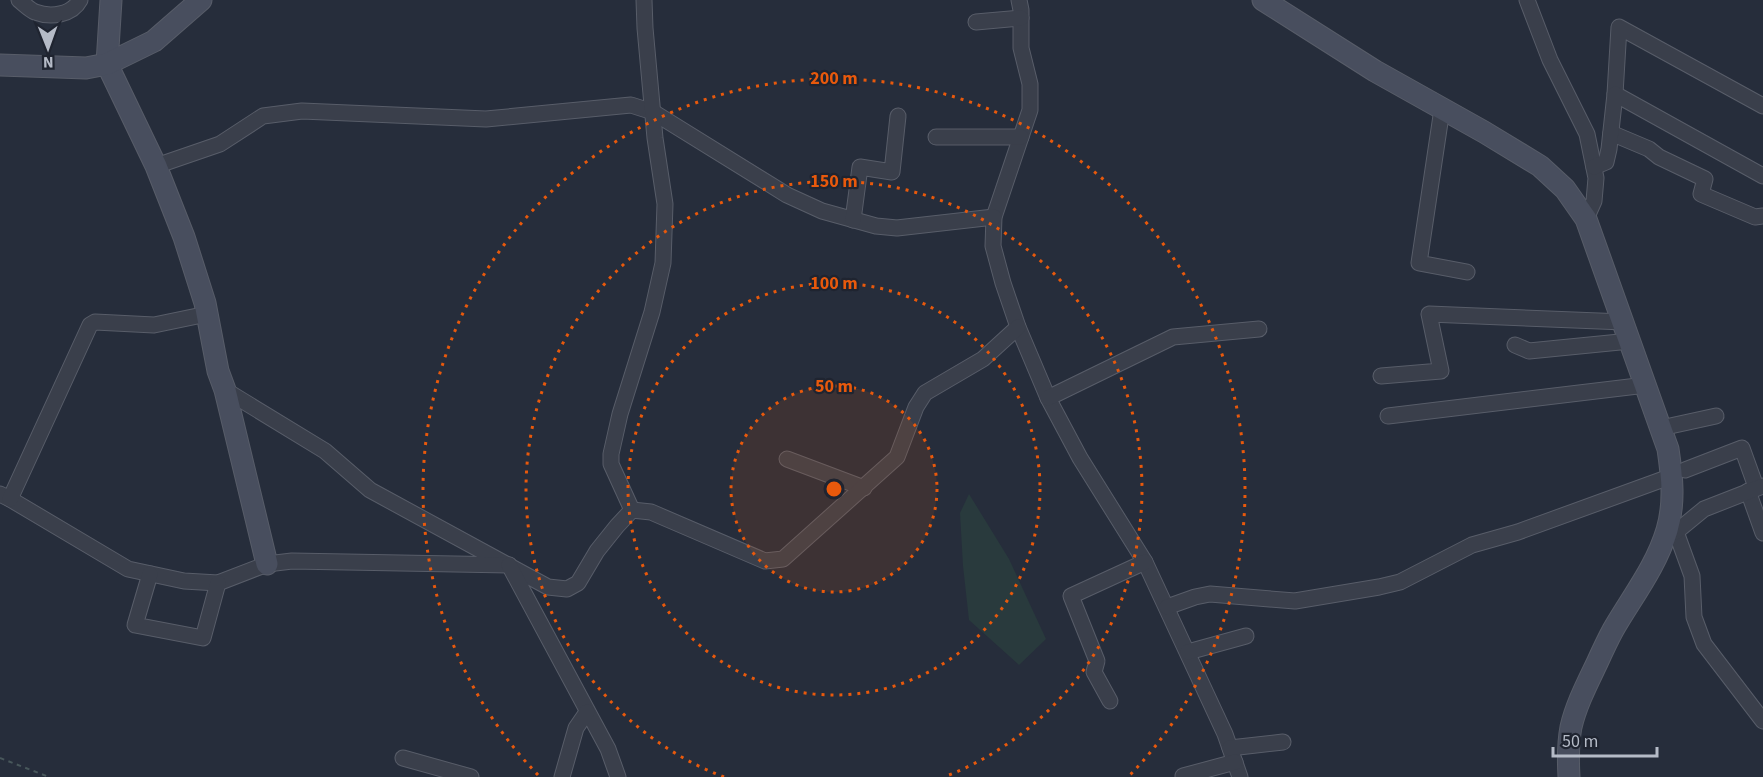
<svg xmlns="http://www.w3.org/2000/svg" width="1763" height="777" viewBox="0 0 1763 777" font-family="'Source Sans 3',sans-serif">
<rect width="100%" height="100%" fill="#262d3b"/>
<path fill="#293a3d" d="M969,494L1009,559L1046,639L1019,665L969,620L963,566L960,513Z"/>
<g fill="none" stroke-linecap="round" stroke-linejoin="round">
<defs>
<g id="street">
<path d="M19,0C24,4 30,10 35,12C51,18 72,15 80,0"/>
<path d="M1019,0L1021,10V48L1030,84V110L994,217L993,246L1003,283L1018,327L1048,398L1080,458L1145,562L1225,734L1240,777"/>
<path d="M1527,0L1550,60L1587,134L1596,178L1594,201L1586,219"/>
<path d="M976,22L1021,18"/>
<path d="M1615,94L1619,27L1763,106"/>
<path d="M1442,109L1419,263L1467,272"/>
<path d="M1611,133L1649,149L1659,157L1705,179L1701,194L1755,217L1763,216"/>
<path d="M936,137H1021"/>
<path d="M156,166L220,144L263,116L302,111L486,119L631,105L653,112L787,195L822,211L876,226L897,228L994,217"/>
<path d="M1594,167L1606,162L1609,149L1615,94L1763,176"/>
<path d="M853,220L860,167L892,172L898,116"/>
<path d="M1515,345L1529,351L1630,341"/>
<path d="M1381,376L1441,371L1429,314L1624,322"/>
<path d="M225,390L325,451L370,490L548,587L567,589L578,583L597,551L617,526L632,510"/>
<path d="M1048,398L1173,337L1259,329"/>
<path d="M1388,416L1646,385"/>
<path d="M1661,428L1716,416"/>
<path d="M787,459L864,488"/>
<path d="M1685,470L1742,448L1756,487"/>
<path d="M1748,491L1763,533"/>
<path d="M0,494L10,499L128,569L184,581L218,583L267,564L292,561L509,565"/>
<path d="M10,499L90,325L95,322L154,325L207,314"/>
<path d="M632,510L611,464V454L620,414L652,312L663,263L665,204L655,138L645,28L644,0"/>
<path d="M632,510L651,512L765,561L783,559L897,457L916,407L925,393L983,359L1018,327"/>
<path d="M1667,529L1676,532L1692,576L1694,617L1704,644L1763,721"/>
<path d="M1676,532L1704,509L1763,486"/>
<path d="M509,565L608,749L618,777"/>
<path d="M150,574L135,625L203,638L218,583"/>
<path d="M1167,607L1195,597L1210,594L1295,601L1379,587L1400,582L1472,545L1518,532L1672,476"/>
<path d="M1188,652L1246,636"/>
<path d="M1110,701L1094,672L1097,661L1071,596L1145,562"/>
<path d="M1230,748L1283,742"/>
<path d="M403,758L471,777"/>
<path d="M1183,776L1235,762"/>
<path d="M562,777L576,728L587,712"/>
</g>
<g id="secondary">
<path d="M111,0L107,64L156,166L184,237L205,303L218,371L225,390L267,564"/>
<path d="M1263,0L1375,71L1484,132L1540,166L1565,189L1586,219L1668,449C1672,476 1675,503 1667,530C1656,567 1632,597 1613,630C1607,641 1602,652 1597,663C1587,684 1576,705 1571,727C1568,743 1568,760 1569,777"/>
<path d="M0,65L86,68L107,64L154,41L201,0"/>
</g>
</defs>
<use href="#street" stroke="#585d69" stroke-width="17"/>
<use href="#secondary" stroke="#585d69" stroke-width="23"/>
<path stroke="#48575b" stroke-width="2" stroke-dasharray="4.5 4.5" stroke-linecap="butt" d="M0,758L49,777"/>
<use href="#street" stroke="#3a3f4b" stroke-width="15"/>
<use href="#secondary" stroke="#484e5e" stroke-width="21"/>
</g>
<circle cx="834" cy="489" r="103" fill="#e8590c" fill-opacity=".12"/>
<g fill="none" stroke="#e8590c" stroke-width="3" stroke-dasharray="3 6">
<circle cx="834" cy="489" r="103"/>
<circle cx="834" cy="489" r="206"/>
<path d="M724 777A308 308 0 1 1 944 777"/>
<path d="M538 775A411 411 0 1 1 1130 775"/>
</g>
<circle cx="834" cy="489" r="9" fill="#e8590c" stroke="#1f2430" stroke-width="3"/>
<g font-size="18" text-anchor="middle" font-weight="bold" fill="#e8590c" stroke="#1f2430" stroke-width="4.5" stroke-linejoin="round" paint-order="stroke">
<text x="834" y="84">200 m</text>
<text x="834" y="187">150 m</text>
<text x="834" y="289">100 m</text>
<text x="834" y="392">50 m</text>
</g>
<g transform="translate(48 48) rotate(179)" stroke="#1f2430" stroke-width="4.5" paint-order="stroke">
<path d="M0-4.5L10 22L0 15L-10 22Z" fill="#b5bbc7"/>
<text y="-9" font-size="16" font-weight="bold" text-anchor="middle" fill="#b5bbc7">N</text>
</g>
<path d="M1553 747v9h104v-9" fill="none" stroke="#b5bbc7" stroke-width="3"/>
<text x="1562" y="747" font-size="18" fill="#b5bbc7" stroke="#1f2430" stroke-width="4.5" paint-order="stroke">50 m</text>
</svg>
